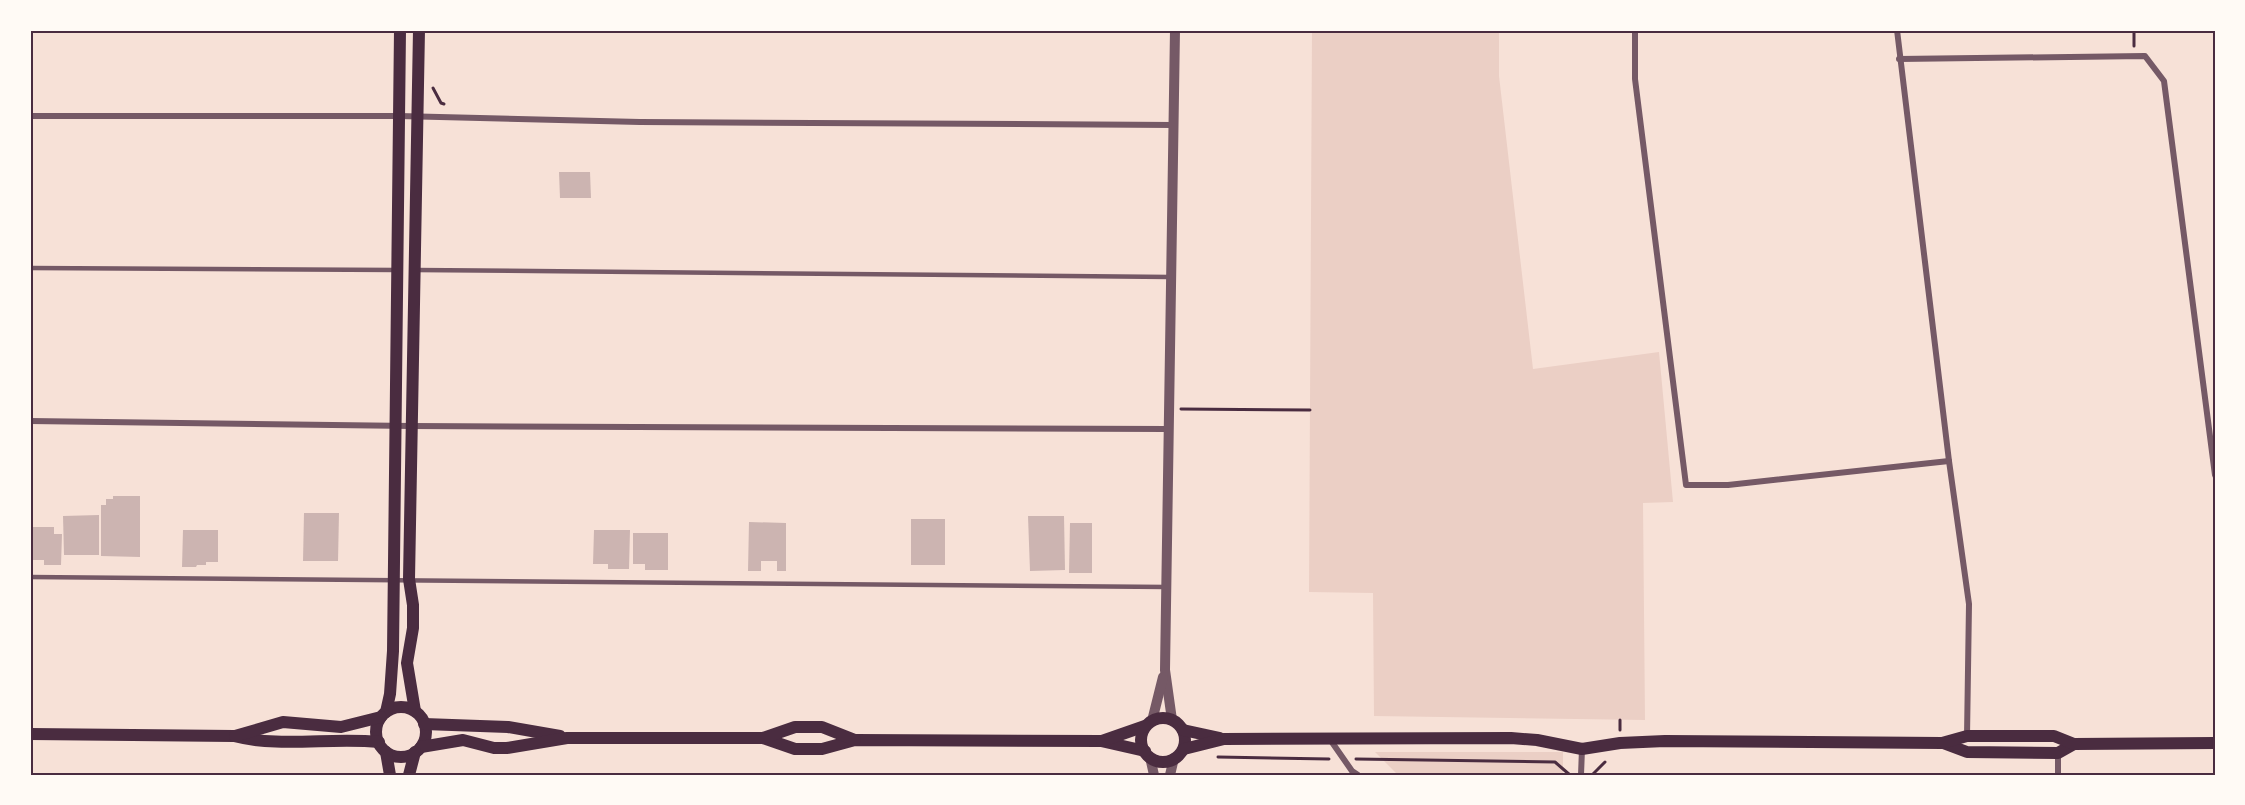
<svg xmlns="http://www.w3.org/2000/svg" width="2245" height="805" viewBox="0 0 2245 805" font-family="'Golos Text',sans-serif">
<rect width="100%" height="100%" fill="#f7e1d7"/>
<g fill="#ebcfc5">
<path d="M1312,30H1499V76L1533,369L1659,352L1673,502L1643,503L1645,720L1374,716L1373,593L1309,592Z"/>
<path d="M1375,752H1563V775H1398Z"/>
</g>
<g fill="#ccb4b1">
<path d="M559,172H590L591,198H560Z"/>
<path d="M113,496H140V557L101,556V505H106V499H113Z"/>
<path d="M304,513H339L338,561H303Z"/>
<path d="M99,515V555H64L63,516Z"/>
<path d="M1028,516H1064L1065,570L1030,571Z"/>
<rect x="911" y="519" width="34" height="46"/>
<path d="M749,522L786,523V571H777V561H761V571H748Z"/>
<path d="M1070,523H1092V573H1069Z"/>
<path d="M30,527H54V534H62L61,565H44V560H30Z"/>
<path d="M183,530H218V562H206V565H197L196,567H182Z"/>
<path d="M594,530H630L629,569H608V564H593Z"/>
<path d="M633,533H668V570H645V564H633Z"/>
</g>
<g fill="none" stroke-linecap="round" stroke-linejoin="round">
<g stroke="#4a2c40" stroke-width="3">
<path d="M2134,30V46"/>
<path d="M433,88L441,103L444,104"/>
<path d="M1181,409L1310,410"/>
<path d="M1620,720V730"/>
<path d="M1218,757L1329,759"/>
<path d="M1356,759L1555,762L1570,775"/>
<path d="M1593,774L1605,762"/>
</g>
<g stroke="#755966" stroke-width="4.5">
<path d="M30,268L396,270"/>
<path d="M416,270L1170,277"/>
<path d="M30,577L1167,587"/>
</g>
<g stroke="#755966" stroke-width="6">
<path d="M1635,30V79L1686,485H1728L1949,461"/>
<path d="M1897,30L1949,461L1969,604L1967,736"/>
<path d="M1899,59L2145,56L2164,81L2215,475"/>
<path d="M30,116H399L640,122L1174,125"/>
<path d="M30,421L411,426L1167,429"/>
<path d="M1329,738L1352,771L1358,775"/>
<path d="M2058,753V775"/>
<path d="M1581,775L1582,749"/>
</g>
<g stroke="#755966" stroke-width="10">
<path d="M1172,720L1165,670L1175,30"/>
<path d="M1152,721L1163,677"/>
<path d="M1150,757L1154,775"/>
<path d="M1170,775L1174,758"/>
</g>
<g stroke="#4a2c40" stroke-width="12">
<circle cx="401" cy="732" r="25"/>
<path d="M415,711L407,663L413,628V605L409,579L419,30"/>
<path d="M386,712L390,694L393,651L400,30"/>
<circle cx="1163" cy="740" r="22"/>
<path d="M424,724L508,727L560,736"/>
<path d="M1183,730L1220,738"/>
<path d="M30,734L234,736C280,748 331,737 379,742"/>
<path d="M235,736L283,722L341,727L381,717"/>
<path d="M763,738L795,749H822L855,740L1101,741L1145,751"/>
<path d="M1102,741L1145,726"/>
<path d="M1943,743L1967,752L2058,753L2074,744"/>
<path d="M421,747L463,740L494,748H507L567,738H763L795,727H822L855,740"/>
<path d="M1184,749L1224,739L1511,738L1537,740L1582,749L1620,743L1665,741L1942,743L1967,736H2054L2074,744L2215,743"/>
<path d="M386,752L390,775"/>
<path d="M409,775L415,752"/>
</g>
</g>
<rect width="2245" height="805" fill="none" stroke="#fffaf5" stroke-width="63"/>
<rect x="32" y="32" width="2182" height="742" fill="none" stroke="#4a2c40" stroke-width="2"/>
</svg>
